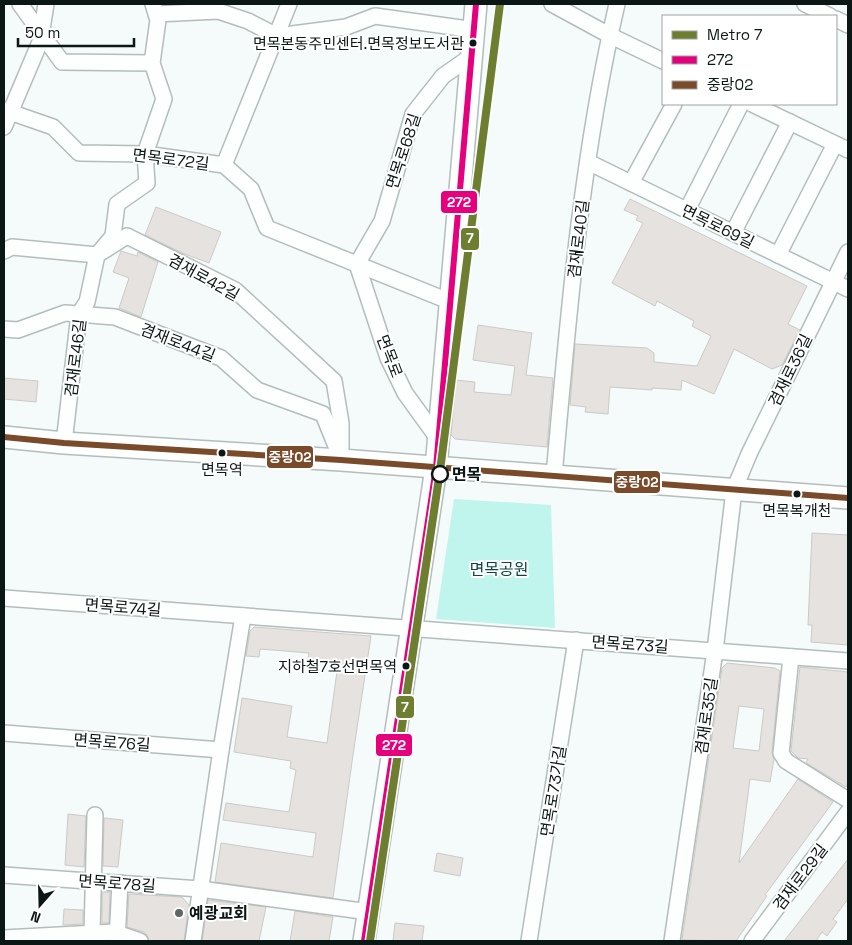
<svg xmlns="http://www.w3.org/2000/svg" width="852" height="945" viewBox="0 0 852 945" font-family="'Space Grotesk','Noto Sans KR',sans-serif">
<rect width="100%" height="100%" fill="#f4fbfa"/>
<path fill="#c0f5ed" d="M454,499L551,505L555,628L436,619Z"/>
<g fill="#e5e2df" stroke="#cbcac6" fill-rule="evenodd">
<path d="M630,199L807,286L788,324L800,330L782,365L772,369L734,349L714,394L682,380L681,390L652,388V390L610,387L608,414L585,412L586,407L570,405L575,344L647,348L654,353V362L697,366L711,336L692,326L694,321L657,301L655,306L612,283L643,223L636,220L638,216L624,210Z"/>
<path d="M156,207L221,232L209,263L182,253L145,235Z"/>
<path d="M121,251L137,256L138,252L158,262L141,317L119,308L129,278L113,272Z"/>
<path d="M478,325L532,333L526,375L553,378L547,447L455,439L451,435L456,380L475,382L474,392L511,395L515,366L473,360Z"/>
<path d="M4,378L38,381L36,402L4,399Z"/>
<path d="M812,533L848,535V645L811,642L812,625H808Z"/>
<path d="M254,627L371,636L354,748L333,898L215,882L221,843L313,857L316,833L223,820L226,803L289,812L296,770L290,768L291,761L234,752L242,698L292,706L287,737L327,743L338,664L308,660L309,653L260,649L259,657L246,656L250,631Z"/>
<path d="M727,663L775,668L780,671L772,752L774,759L770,782L750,779L739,863L798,779L833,802L765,895L767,896L736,941L682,940L722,668ZM739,706L764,709L759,751L733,748Z"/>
<path d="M800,667L848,672V783L846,787L806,763L808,759L798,758L791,751Z"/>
<path d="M68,814L86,816L84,867L65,865Z"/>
<path d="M104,818L123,820L118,867L103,866Z"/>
<path d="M437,853L463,858L460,876L434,871Z"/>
<path d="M848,859V899L833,919L837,922L827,936L822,932L816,941H784Z"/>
<path d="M102,892H110L109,923H102Z"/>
<path d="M129,894L182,897L189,905L184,941H149L147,935L144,932L127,927Z"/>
<path d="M208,900L266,907L259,941H202Z"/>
<path d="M64,909L83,910V924L63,925Z"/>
<path d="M295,911L333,917L329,941H290Z"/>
<path d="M395,923L424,926L422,941H393Z"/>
</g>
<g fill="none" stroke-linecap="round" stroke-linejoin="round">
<defs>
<g id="street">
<path d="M20,4L62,62L152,63"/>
<path d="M552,4L609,35L663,61"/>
<path d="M805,4L830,16"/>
<path d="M156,14L218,11L248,21L277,36L346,27L375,16L475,30"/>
<path d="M836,19L848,25"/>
<path d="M752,104L848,150"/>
<path d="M4,110L53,127L79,153L145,154L224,165L251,189L267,228L451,302"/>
<path d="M4,127L40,42L46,4"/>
<path d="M588,162L848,289"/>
<path d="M224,165L289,4"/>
<path d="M631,183L674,104"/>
<path d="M687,210L741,104"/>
<path d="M733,233L790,122"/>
<path d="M4,251L12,247L97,255L127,236L235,290L334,381L341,423V460"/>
<path d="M778,255L835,144"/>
<path d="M4,329L18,330L65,313L115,317L221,358L257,390L323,414L338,451"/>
<path d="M439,440L405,393L388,358L357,264L382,221L413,114L443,76L473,55"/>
<path d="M64,443L79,314L87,302L97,255L113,236L117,204L147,183L145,154L164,99L152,63L158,20L153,4"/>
<path d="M554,476C568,318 581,158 617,4"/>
<path d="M4,598L848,661"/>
<path d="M791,657L781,753L786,761L848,800"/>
<path d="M4,733L221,750"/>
<path d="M4,875L200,889L369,912"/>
<path d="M92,934L95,815"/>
<path d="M4,938L114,932L140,941"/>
<path d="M117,941L120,883"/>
<path d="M193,941L221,750L243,616"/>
<path d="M529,941L576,640"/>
<path d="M672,941L715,651L734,490L749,454L848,252"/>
<path d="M752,941L848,812"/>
</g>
<g id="secondary">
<path d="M4,437L64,443L341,460L848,498"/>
<path d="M364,941L436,468L476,4"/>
</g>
</defs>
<use href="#street" stroke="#b4bdbb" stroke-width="18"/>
<use href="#secondary" stroke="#b4bdbb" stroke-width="24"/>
<use href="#street" stroke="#fdfefe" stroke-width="15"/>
<use href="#secondary" stroke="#fdfefe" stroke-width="21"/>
<defs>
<path id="bus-1" d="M364,941L436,468L476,4"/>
<path id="bus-2" d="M4,437L64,443L341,460L848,498"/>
</defs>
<use href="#bus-1" stroke="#fff" stroke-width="10"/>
<use href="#bus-2" stroke="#fff" stroke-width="10"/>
<use href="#bus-1" stroke="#e5007d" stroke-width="6"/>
<use href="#bus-2" stroke="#7a4b2a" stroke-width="6"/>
<defs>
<path id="metro-1" d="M370,941L440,471L500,4"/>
</defs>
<use href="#metro-1" stroke="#fff" stroke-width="11"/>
<use href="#metro-1" stroke="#6e7e31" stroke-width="8"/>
</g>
<g fill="#0b1715" stroke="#fff" stroke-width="2">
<circle cx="473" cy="43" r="4.5"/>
<circle cx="222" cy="453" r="4.5"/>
<circle cx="797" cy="494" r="4.5"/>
<circle cx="406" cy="666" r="4.5"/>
</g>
<circle fill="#fff" stroke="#0b1715" stroke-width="2.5" cx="440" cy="474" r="8"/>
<circle fill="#5d6765" stroke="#fff" stroke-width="2" cx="179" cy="913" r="5"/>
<g text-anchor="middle" stroke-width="4" stroke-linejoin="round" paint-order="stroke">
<g font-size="15" fill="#0b1715" stroke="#fff" text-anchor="end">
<text x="464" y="49">면목본동주민센터.면목정보도서관</text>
<text x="222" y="475" text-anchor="middle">면목역</text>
<text x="797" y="516" text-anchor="middle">면목복개천</text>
<text x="397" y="672">지하철7호선면목역</text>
</g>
<g font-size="16" fill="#0b1715" stroke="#fff">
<text transform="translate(403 151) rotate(-72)" y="6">면목로68길</text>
<text transform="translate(171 159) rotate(7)" y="6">면목로72길</text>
<text transform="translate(718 226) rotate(26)" y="6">면목로69길</text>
<text transform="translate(578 239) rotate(-83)" y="6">겸재로40길</text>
<text transform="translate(204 277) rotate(29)" y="6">겸재로42길</text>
<text transform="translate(178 342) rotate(21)" y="6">겸재로44길</text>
<text transform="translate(390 356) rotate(69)" y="6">면목로</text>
<text transform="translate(75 358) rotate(-83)" y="6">겸재로46길</text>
<text transform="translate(790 370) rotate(-64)" y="6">겸재로36길</text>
<text transform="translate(123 607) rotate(4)" y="6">면목로74길</text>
<text transform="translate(630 644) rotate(4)" y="6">면목로73길</text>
<text transform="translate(706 716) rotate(-82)" y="6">겸재로35길</text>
<text transform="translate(112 742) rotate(4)" y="6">면목로76길</text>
<text transform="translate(553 791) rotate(-81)" y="6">면목로73가길</text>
<text transform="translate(800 877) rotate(-53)" y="6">겸재로29길</text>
<text transform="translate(117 883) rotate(4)" y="6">면목로78길</text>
</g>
<g font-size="16" font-weight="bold" fill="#0b1715" stroke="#fff" text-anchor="start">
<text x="452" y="480">면목</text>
</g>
<g font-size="16" fill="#0c453f" stroke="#fff">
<text x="499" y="575">면목공원</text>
</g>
<g font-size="16" font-weight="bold" fill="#0b1715" stroke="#fff" text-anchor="start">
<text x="189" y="919">예광교회</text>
</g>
</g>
<g stroke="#fff" stroke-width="2">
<rect x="440" y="190" width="38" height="24" rx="5" fill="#e5007d"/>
<rect x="460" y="227" width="20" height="24" rx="5" fill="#6e7e31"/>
<rect x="266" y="445" width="48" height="24" rx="5" fill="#7a4b2a"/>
<rect x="613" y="470" width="48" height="24" rx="5" fill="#7a4b2a"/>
<rect x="395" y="695" width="20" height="24" rx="5" fill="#6e7e31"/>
<rect x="375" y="733" width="38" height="24" rx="5" fill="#e5007d"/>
</g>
<g font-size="14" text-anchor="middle" font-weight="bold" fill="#fff">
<text x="459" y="207">272</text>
<text x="470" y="243">7</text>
<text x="290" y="462">중랑02</text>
<text x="637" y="487">중랑02</text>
<text x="405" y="712">7</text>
<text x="394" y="750">272</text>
</g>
<rect width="852" height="945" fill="none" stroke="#0b1715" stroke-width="10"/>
<rect x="662" y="15" width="175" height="90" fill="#ffffff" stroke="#9da2a1"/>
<rect x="672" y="31" width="25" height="8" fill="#6e7e31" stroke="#9da2a1"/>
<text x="707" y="40" font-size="15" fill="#0b1715">Metro 7</text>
<rect x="672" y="56" width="25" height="8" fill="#e5007d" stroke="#9da2a1"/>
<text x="707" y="65" font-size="15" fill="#0b1715">272</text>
<rect x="672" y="81" width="25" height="8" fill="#7a4b2a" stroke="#9da2a1"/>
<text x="707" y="90" font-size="15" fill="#0b1715">중랑02</text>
<g transform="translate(40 905) rotate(200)" stroke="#ffffff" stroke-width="4" paint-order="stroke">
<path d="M0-4L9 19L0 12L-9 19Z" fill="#0b1715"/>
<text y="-8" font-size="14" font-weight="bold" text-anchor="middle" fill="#0b1715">N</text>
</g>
<path d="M18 38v8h116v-8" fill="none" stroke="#0b1715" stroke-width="2.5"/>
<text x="25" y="38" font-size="15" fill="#0b1715" stroke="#ffffff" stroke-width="4" paint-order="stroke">50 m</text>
</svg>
